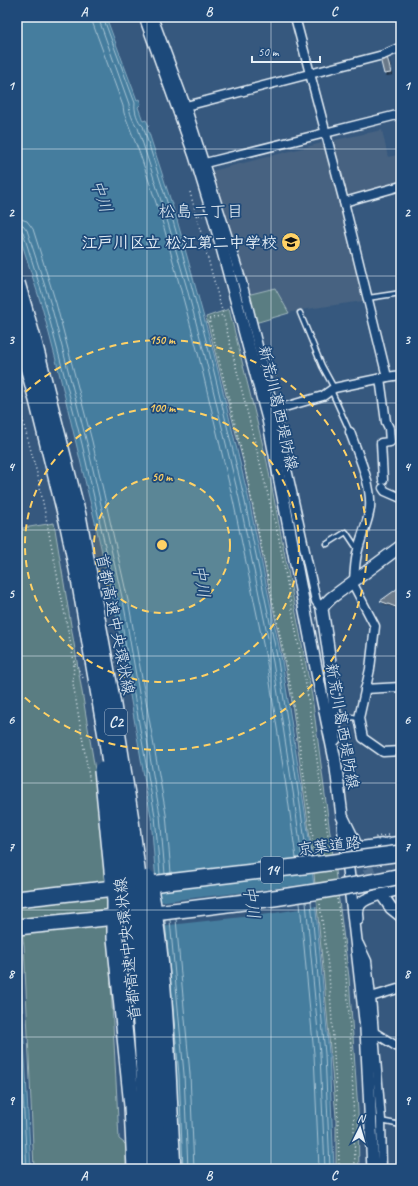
<svg xmlns="http://www.w3.org/2000/svg" width="418" height="1186" viewBox="0 0 418 1186" font-family="Caveat,'Klee One',sans-serif">
<rect width="100%" height="100%" fill="#36587e"/>
<filter id="ink" filterUnits="userSpaceOnUse"><feTurbulence type="fractalNoise" baseFrequency=".025" numOctaves="2"/><feDisplacementMap in="SourceGraphic" scale="8" xChannelSelector="R" yChannelSelector="G"/><feConvolveMatrix kernelMatrix="1 2 1 2 8 2 1 2 1" color-interpolation-filters="sRGB"/></filter>
<g filter="url(#ink)">
<path fill="#466281" d="M382,130L388,157L397,155L401,169V183L350,195L345,193L329,157L363,301L300,310L289,313L275,288L247,295L212,171L322,143L333,150V143L335,140Z"/>
<g fill="#5a7d82" stroke="#a1b7bd">
<path d="M275,288L289,313L255,323L247,295Z"/>
<path d="M229,309L267,462L312,696L349,977L358,1111L359,1169H336V1117L324,980L312,853L291,696L244,465L206,317Z"/>
<path d="M54,523L102,812L119,1139L139,1155L140,1169H34L24,946L17,893V529Z"/>
</g>
<g fill="#447d9e" stroke="#86abc2">
<path d="M17,17H106L137,100L139,99L141,104L138,107L143,121L146,120L149,126L147,127L177,220L214,354L248,496L282,661L310,845L329,1053L334,1169H179L164,948L155,870L151,817L115,608L96,526L57,364L42,307L17,228Z"/>
<path d="M17,943L21,983L31,1169H17Z"/>
</g>
<path fill="#36587e" d="M315,883L317,906L269,914L160,926L157,902L246,892Z"/>
<g fill="#0007">
<path d="M387,57L389,59L393,75L387,76L385,74Z"/>
<path d="M401,587V610L384,604L381,601Z"/>
</g>
<g fill="none" stroke-linecap="round" stroke-linejoin="round">
<g stroke="#a6c3d4" stroke-width="1">
<path d="M92,17L93,24L123,106L124,113L141,157L163,224L199,357L233,500L267,663L288,799L296,858"/>
<path d="M98,17L129,104C129,112 133,122 138,128L168,223L186,285L205,356L239,498L273,662L294,798L302,858"/>
<path d="M103,17L135,103C134,110 137,121 143,126L173,221L191,284L210,355L244,497L278,661L299,797L307,857"/>
<path d="M17,218L27,221L33,229L56,303L92,441L129,605L166,814L171,873"/>
<path d="M17,224L23,225L27,230L51,305L66,362L87,443L124,606L160,815L165,874"/>
<path d="M17,229L21,230L23,232L46,306L61,363L82,444L119,607L155,816L160,874"/>
<path d="M311,901L325,1054L330,1169"/>
<path d="M306,902L320,1054L325,1169"/>
<path d="M300,903L314,1054L319,1169"/>
<path d="M176,919L190,1074L194,1169"/>
<path d="M165,920L179,1075L183,1169"/>
<path d="M170,920L184,1074L188,1169"/>
<path d="M17,983L27,1169"/>
<path d="M17,1075L22,1169"/>
</g>
</g>
<g fill="#6a7989" stroke="#e8f1f8">
<path d="M387,56L391,73L384,74L380,58Z"/>
<path d="M401,586V609L380,601Z"/>
</g>
<g fill="none" stroke-linecap="round" stroke-linejoin="round">
<path stroke="#516f90" stroke-width="11" stroke-dasharray="11 5.5" stroke-linecap="butt" d="M360,853L378,888"/>
<defs>
<g id="lane">
<path d="M368,298L401,293"/>
<path d="M300,313L322,366L334,388"/>
<path d="M331,390L350,432"/>
<path d="M327,544L346,532L358,550"/>
<path d="M336,715L359,718"/>
<path d="M381,1121L401,1125"/>
</g>
<g id="street">
<path d="M153,17L186,106L242,282L274,410L316,601L322,609"/>
<path d="M295,17L344,202L387,377"/>
<path d="M186,106L383,55L401,47"/>
<path d="M205,163L401,114"/>
<path d="M344,202L401,186"/>
<path d="M380,378L386,422L389,428L390,442L381,443L383,480"/>
<path d="M274,410L323,396L334,388L387,377L401,375"/>
<path d="M350,432C358,455 372,484 370,508C368,523 361,536 358,550C355,559 355,570 354,580"/>
<path d="M383,488L385,491L401,498"/>
<path d="M352,582L375,626L370,669L359,718L363,738L383,752L401,751"/>
<path d="M365,689L401,687"/>
<path d="M359,944L367,961L371,997L381,1120L382,1169"/>
<path d="M371,997L401,988"/>
<path d="M375,1033L401,1049"/>
</g>
<g id="secondary">
<path d="M145,17L195,156L214,218L268,419L318,678L335,760L342,816L359,851"/>
<path d="M335,739C336,696 329,653 322,609L325,604L331,598L401,546"/>
<path d="M343,825L366,1029L373,1169"/>
<path d="M358,848L401,842"/>
<path d="M380,892L391,908L401,916"/>
<path d="M358,919C357,913 357,907 361,903C367,897 392,891 401,889"/>
</g>
</defs>
<use href="#lane" stroke="#e8f1f8" stroke-width="7"/>
<use href="#street" stroke="#e8f1f8" stroke-width="11"/>
<use href="#secondary" stroke="#e8f1f8" stroke-width="14"/>
<g stroke="#e8f1f8" stroke-width="1.5" stroke-dasharray="1 3" stroke-linecap="butt">
<path d="M190,192L223,314"/>
<path d="M195,214L203,216"/>
<path d="M17,399L38,477L74,661L73,683L90,783"/>
<path d="M75,663L83,678"/>
<path d="M315,852L292,693L241,449L209,319L223,315L279,539L307,691L330,850"/>
<path d="M337,899C350,988 353,1079 355,1169"/>
<path d="M320,904L329,974L338,1119L339,1169"/>
</g>
<use href="#lane" stroke="#1f4a7a" stroke-width="4"/>
<use href="#street" stroke="#1f4a7a" stroke-width="8"/>
<use href="#secondary" stroke="#1f4a7a" stroke-width="11"/>
<defs>
<g id="highway-bridge">
<path d="M17,283L34,342L78,515L112,699L131,820L146,943L154,1035L160,1169"/>
<path d="M17,327L37,400L67,521L79,579L107,742L135,945L142,1037L149,1169"/>
<path d="M102,770L110,850L115,901V938L132,1106L135,1169"/>
<path d="M148,878C167,972 167,1073 173,1169"/>
<path d="M142,885L312,865L401,853"/>
<path d="M17,899L123,887"/>
<path d="M146,914C231,904 317,894 401,876"/>
<path d="M17,927L125,916"/>
</g>
</defs>
<use href="#highway-bridge" stroke="#e8f1f8" stroke-width="18" stroke-linecap="butt"/>
<path stroke="#e8f1f8" stroke-width="1.5" stroke-dasharray="1 3" stroke-linecap="butt" d="M388,835L376,837L377,840L389,838L390,842"/>
<use href="#highway-bridge" stroke="#1f4a7a" stroke-width="15"/>
</g>
</g>
<path fill="none" stroke="#e8f1f8" stroke-width="1" stroke-opacity="0.55" d="M147,17V1169M271,17V1169M17,149H401M17,276H401M17,403H401M17,530H401M17,656H401M17,783H401M17,910H401M17,1037H401"/>
<circle cx="162" cy="545" r="68" fill="#ffd166" fill-opacity=".12"/>
<g fill="none" stroke="#ffd166" stroke-width="2" stroke-dasharray="7 5">
<circle cx="162" cy="545" r="68"/>
<circle cx="162" cy="545" r="137"/>
<path d="M17 400A205 205 0 1 1 17 690"/>
</g>
<defs>
<symbol id="school-disc" viewBox="-11 -11 22 22"><circle r="9.5" fill="#ffd166" stroke="#1f4a7a"/><path d="M0-5L7-2L0 1L-7-2ZM-4 1L0 2.5L4 1V4Q0 6-4 4Z" fill="#111"/></symbol>
</defs>
<g fill-rule="evenodd">
<use href="#school-disc" x="280" y="231" width="22" height="22"/>
</g>
<g text-anchor="middle" stroke-width="3.5" stroke-linejoin="round" paint-order="stroke">
<g fill="#1f4a7a" stroke="#acbfd2" stroke-width="1">
<rect x="105" y="709" width="22" height="26" rx="3"/>
<rect x="261" y="857" width="22" height="26" rx="3"/>
</g>
<g font-size="15" font-weight="bold" fill="#e8f1f8">
<text x="116" y="727">C2</text>
<text x="272" y="875">14</text>
</g>
<g font-size="16" font-weight="bold" fill="#e8f1f8" stroke="#1f4a7a" text-anchor="end">
<text x="277" y="248">江戸川区立 松江第二中学校</text>
</g>
<g font-size="16" fill="#e8f1f8" stroke="#1f4a7a">
<text transform="translate(279 408) rotate(77)" y="6">新荒川葛西堤防線</text>
<text transform="translate(116 624) rotate(79)" y="6">首都高速中央環状線</text>
<text transform="translate(343 726) rotate(80)" y="6">新荒川葛西堤防線</text>
<text transform="translate(329 845) rotate(-7)" y="6">京葉道路</text>
<text transform="translate(127 949) rotate(-96)" y="6">首都高速中央環状線</text>
</g>
<g font-size="17" font-style="italic" fill="#cfe0ea" stroke="#1f4a7a">
<text transform="translate(102 196) rotate(72)" y="6">中川</text>
<text transform="translate(202 581) rotate(81)" y="6">中川</text>
<text transform="translate(252 902) rotate(81)" y="6">中川</text>
</g>
<g font-size="17" fill="#e8f1f8" stroke="#1f4a7a">
<text x="201" y="217">松島二丁目</text>
</g>
</g>
<circle cx="162" cy="545" r="6" fill="#ffd166" stroke="#1f4a7a" stroke-width="2"/>
<g font-size="12" text-anchor="middle" font-weight="bold" fill="#ffd166" stroke="#1f4a7a" stroke-width="3.5" stroke-linejoin="round" paint-order="stroke">
<text x="162" y="344">150 m</text>
<text x="162" y="412">100 m</text>
<text x="162" y="481">50 m</text>
</g>
<rect width="418" height="1186" fill="none" stroke="#1f4a7a" stroke-width="44"/>
<g transform="translate(360 1128) rotate(5)" stroke="#1f4a7a" stroke-width="3" paint-order="stroke">
<path d="M0-3L7 15L0 10L-7 15Z" fill="#e8f1f8"/>
<text y="-6" font-size="11" font-weight="bold" text-anchor="middle" fill="#e8f1f8">N</text>
</g>
<path d="M252 56v6h68v-6" fill="none" stroke="#e8f1f8" stroke-width="2"/>
<text x="258" y="56" font-size="12" fill="#e8f1f8" stroke="#1f4a7a" stroke-width="3" paint-order="stroke">50 m</text>
<rect x="22" y="22" width="374" height="1142" fill="none" stroke="#e8f1f8" stroke-width="1.5"/>
<g font-size="13" text-anchor="middle" font-weight="bold" fill="#e8f1f8">
<text x="84" y="16">A</text>
<text x="209" y="16">B</text>
<text x="334" y="16">C</text>
<text x="11" y="90">1</text>
<text x="407" y="90">1</text>
<text x="11" y="217">2</text>
<text x="407" y="217">2</text>
<text x="11" y="344">3</text>
<text x="407" y="344">3</text>
<text x="11" y="471">4</text>
<text x="407" y="471">4</text>
<text x="11" y="598">5</text>
<text x="407" y="598">5</text>
<text x="11" y="724">6</text>
<text x="407" y="724">6</text>
<text x="11" y="851">7</text>
<text x="407" y="851">7</text>
<text x="11" y="978">8</text>
<text x="407" y="978">8</text>
<text x="11" y="1105">9</text>
<text x="407" y="1105">9</text>
<text x="84" y="1180">A</text>
<text x="209" y="1180">B</text>
<text x="334" y="1180">C</text>
</g>
</svg>
